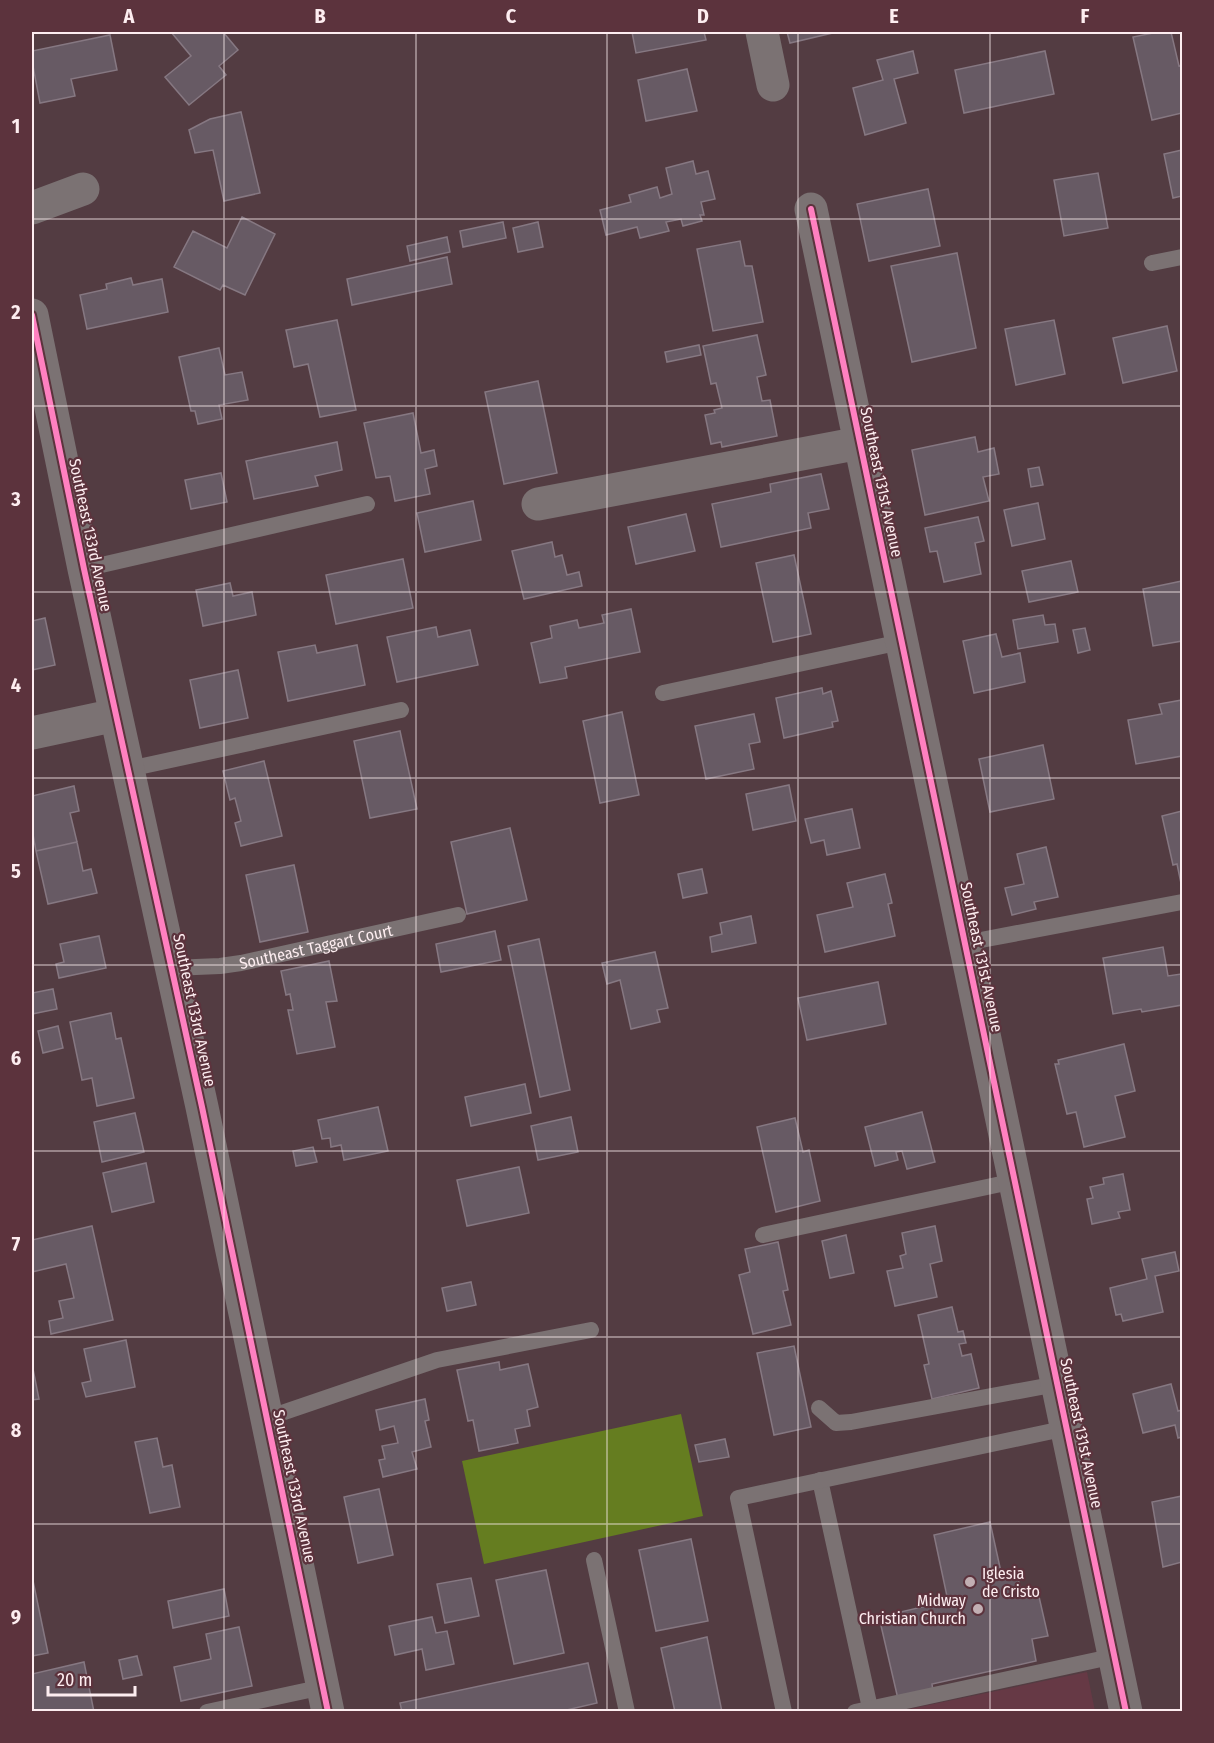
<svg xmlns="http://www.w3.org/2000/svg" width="1214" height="1743" font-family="'Fira Sans Condensed',sans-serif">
	<rect width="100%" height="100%" fill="#533c42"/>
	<path fill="#663945" d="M 1087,1672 L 1095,1711 L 895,1712 Z"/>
	<path fill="#657d20" d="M 681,1414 L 703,1516 L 484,1564 L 462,1461 Z"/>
	<path fill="#675a64" stroke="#867882" stroke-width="1.5" d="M 171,32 L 223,32 L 238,50 L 219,66 L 226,75 L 189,105 L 165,77 L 191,56 Z
		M 632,32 L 704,32 L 706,40 L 636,53 Z
		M 787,32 L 837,32 L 790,43 Z
		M 1158,32 L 1171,32 L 1179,66 L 1182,65 L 1182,113 L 1152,120 L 1133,37 Z
		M 110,35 L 117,70 L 71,79 L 75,96 L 40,103 L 32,61 L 32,51 Z
		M 913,51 L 918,73 L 894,79 L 906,123 L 865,135 L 853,88 L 883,80 L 877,60 Z
		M 1045,51 L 1054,94 L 964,113 L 955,70 Z
		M 687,69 L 697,111 L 646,121 L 638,80 Z
		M 241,112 L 260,193 L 224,201 L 213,150 L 195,153 L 189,130 L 210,119 Z
		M 1182,150 L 1182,196 L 1173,198 L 1164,154 Z
		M 693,161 L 696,174 L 708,171 L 715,199 L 701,202 L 704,215 L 700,215 L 702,221 L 683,226 L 681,219 L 666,222 L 669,231 L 640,238 L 637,227 L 606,235 L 600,210 L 631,202 L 629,195 L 657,187 L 660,198 L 672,194 L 666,168 Z
		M 1098,173 L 1108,228 L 1064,236 L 1054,180 Z
		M 928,189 L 940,246 L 869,261 L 857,204 Z
		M 242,217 L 275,234 L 245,295 L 223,285 L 220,290 L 174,267 L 193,231 L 227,248 Z
		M 503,222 L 506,238 L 463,247 L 460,231 Z
		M 538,222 L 543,247 L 518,252 L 513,228 Z
		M 447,237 L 450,252 L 410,261 L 407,246 Z
		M 740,241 L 745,266 L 752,266 L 763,322 L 713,331 L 697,249 Z
		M 957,253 L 976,348 L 912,362 L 891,266 Z
		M 447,257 L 452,284 L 352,305 L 347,279 Z
		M 131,278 L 133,285 L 162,279 L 168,312 L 87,329 L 80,295 L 107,289 L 106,284 Z
		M 337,320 L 356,410 L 320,417 L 308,364 L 294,367 L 286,330 Z
		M 1054,320 L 1065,374 L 1016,385 L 1005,329 Z
		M 1167,326 L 1177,371 L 1123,383 L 1113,338 Z
		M 757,335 L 766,375 L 757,377 L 762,401 L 770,400 L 777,436 L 722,447 L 721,442 L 711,444 L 705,415 L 715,413 L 714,410 L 722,408 L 716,383 L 711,384 L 703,346 Z
		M 699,345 L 701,355 L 667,362 L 665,352 Z
		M 219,348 L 225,375 L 242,372 L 248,400 L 219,405 L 222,419 L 198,424 L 195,411 L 191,411 L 179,357 Z
		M 538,381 L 557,473 L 504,484 L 485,392 Z
		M 413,413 L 421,453 L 434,450 L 437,466 L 425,469 L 430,494 L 395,501 L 390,476 L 376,478 L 364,423 Z
		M 975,437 L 978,452 L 994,448 L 999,474 L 983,477 L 989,501 L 925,515 L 912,450 Z
		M 337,442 L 342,470 L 315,476 L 318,486 L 254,499 L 246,461 Z
		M 1039,467 L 1043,485 L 1031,487 L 1028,469 Z
		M 221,473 L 227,502 L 191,509 L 185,480 Z
		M 821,474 L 829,509 L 808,513 L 811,528 L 721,547 L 712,504 L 771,492 L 770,484 Z
		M 473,501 L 481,540 L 425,552 L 417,513 Z
		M 1038,503 L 1045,539 L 1012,546 L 1004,510 Z
		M 686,514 L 695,551 L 636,564 L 628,527 Z
		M 978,517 L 984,541 L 975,543 L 981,574 L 944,582 L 937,551 L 930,552 L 925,528 Z
		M 552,542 L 555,557 L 562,555 L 567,575 L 579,572 L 582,586 L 524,599 L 512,551 Z
		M 794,555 L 811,634 L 773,642 L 756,563 Z
		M 403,559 L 413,608 L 336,624 L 326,575 Z
		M 1071,561 L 1078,592 L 1029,602 L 1022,571 Z
		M 1182,581 L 1182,641 L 1153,646 L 1143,589 Z
		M 230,583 L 233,596 L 252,592 L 256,615 L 203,626 L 196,590 Z
		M 631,609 L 640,652 L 565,667 L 567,678 L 540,683 L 531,643 L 552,638 L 550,626 L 577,620 L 579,628 L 604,623 L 602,615 Z
		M 1043,615 L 1045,625 L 1055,624 L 1058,642 L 1018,649 L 1013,620 Z
		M 45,618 L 55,665 L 32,670 L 32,621 Z
		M 436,627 L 438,637 L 470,630 L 478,665 L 397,682 L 387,637 Z
		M 1085,628 L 1090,650 L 1078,653 L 1073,630 Z
		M 996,634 L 1002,657 L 1020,653 L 1025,682 L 974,693 L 963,641 Z
		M 315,645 L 317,653 L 357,645 L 365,685 L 288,701 L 278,652 Z
		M 238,670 L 248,718 L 200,728 L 190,680 Z
		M 822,688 L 823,694 L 831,691 L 838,721 L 832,722 L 833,727 L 784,738 L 776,698 Z
		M 1182,700 L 1182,756 L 1136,764 L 1128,720 L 1162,714 L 1159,704 Z
		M 622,712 L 639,795 L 600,803 L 583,721 Z
		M 754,714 L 760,742 L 749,744 L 754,769 L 706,779 L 695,726 Z
		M 400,731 L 417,809 L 370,818 L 354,741 Z
		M 1043,745 L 1054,799 L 990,812 L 979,759 Z
		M 264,761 L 282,836 L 241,846 L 235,823 L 241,821 L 235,798 L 230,800 L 223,771 Z
		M 789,785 L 796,821 L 753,830 L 746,794 Z
		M 74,786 L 79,811 L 70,813 L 77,842 L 36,851 L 32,829 L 32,796 Z
		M 852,809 L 860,848 L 827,855 L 824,840 L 811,843 L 805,819 Z
		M 1182,811 L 1182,888 L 1177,864 L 1173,865 L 1162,816 Z
		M 510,828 L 527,900 L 467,914 L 451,842 Z
		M 77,842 L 83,871 L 91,869 L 97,893 L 48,904 L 36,851 Z
		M 1046,847 L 1058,897 L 1034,902 L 1036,909 L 1012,915 L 1005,888 L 1024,884 L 1017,854 Z
		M 294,865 L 308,932 L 260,942 L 246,875 Z
		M 702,869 L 707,893 L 683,898 L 678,874 Z
		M 885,874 L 892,903 L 888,904 L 895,936 L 825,952 L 817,915 L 853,907 L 847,883 Z
		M 751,916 L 756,943 L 712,952 L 710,937 L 722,934 L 720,923 Z
		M 495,931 L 501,960 L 441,972 L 436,944 Z
		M 99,936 L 106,968 L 59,978 L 56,964 L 64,962 L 60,944 Z
		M 539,939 L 570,1090 L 540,1097 L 508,946 Z
		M 1163,947 L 1168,976 L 1181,974 L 1182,1005 L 1142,1012 L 1141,1009 L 1113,1014 L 1103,958 Z
		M 655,952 L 668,1008 L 657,1010 L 660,1022 L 631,1029 L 620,980 L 607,984 L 602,963 Z
		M 329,961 L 337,1001 L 326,1002 L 335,1047 L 297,1054 L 288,1010 L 293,1010 L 290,994 L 286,995 L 281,971 Z
		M 878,982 L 886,1024 L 807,1040 L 798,998 Z
		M 53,989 L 57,1009 L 32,1014 L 32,993 Z
		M 111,1013 L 116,1039 L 121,1038 L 134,1098 L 97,1106 L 92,1078 L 82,1080 L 70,1022 Z
		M 58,1026 L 63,1048 L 43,1053 L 38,1031 Z
		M 1124,1044 L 1135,1091 L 1115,1096 L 1125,1137 L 1084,1147 L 1076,1112 L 1067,1114 L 1055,1064 L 1059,1064 L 1058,1060 Z
		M 525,1084 L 531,1113 L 471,1126 L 465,1097 Z
		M 378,1107 L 388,1151 L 344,1160 L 341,1145 L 331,1147 L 330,1138 L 322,1139 L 318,1120 Z
		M 922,1112 L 935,1162 L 907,1169 L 902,1151 L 896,1152 L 898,1160 L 875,1166 L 865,1127 Z
		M 135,1113 L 144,1152 L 102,1162 L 94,1122 Z
		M 571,1117 L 578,1152 L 538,1160 L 531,1126 Z
		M 795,1118 L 803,1152 L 809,1150 L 820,1201 L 776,1212 L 757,1127 Z
		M 313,1147 L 317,1162 L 296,1166 L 293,1151 Z
		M 146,1163 L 154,1202 L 112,1212 L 103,1173 Z
		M 519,1167 L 529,1213 L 467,1226 L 457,1180 Z
		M 1123,1174 L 1130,1210 L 1118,1212 L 1120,1218 L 1092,1224 L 1087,1199 L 1093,1198 L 1090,1187 L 1104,1184 L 1103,1178 Z
		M 92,1226 L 113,1320 L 51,1334 L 49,1321 L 63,1318 L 59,1301 L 74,1298 L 66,1264 L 32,1272 L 32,1240 Z
		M 935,1226 L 942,1261 L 930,1264 L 937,1297 L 895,1306 L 887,1271 L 903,1268 L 900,1256 L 906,1254 L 902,1233 Z
		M 846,1235 L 854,1273 L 830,1278 L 822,1241 Z
		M 778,1242 L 788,1290 L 783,1291 L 791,1325 L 753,1334 L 739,1275 L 750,1272 L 745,1249 Z
		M 1175,1252 L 1179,1271 L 1155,1276 L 1163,1312 L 1123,1321 L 1121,1314 L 1116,1315 L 1110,1288 L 1147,1279 L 1142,1259 Z
		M 471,1282 L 476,1305 L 447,1311 L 442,1288 Z
		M 952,1307 L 958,1332 L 963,1331 L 966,1343 L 959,1344 L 962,1356 L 971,1354 L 979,1388 L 932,1399 L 924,1365 L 929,1364 L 918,1315 Z
		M 126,1340 L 135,1387 L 86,1397 L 82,1383 L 91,1381 L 84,1349 Z
		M 794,1346 L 811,1427 L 774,1435 L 757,1353 Z
		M 499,1362 L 500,1370 L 528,1364 L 538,1407 L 527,1410 L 530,1426 L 515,1429 L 518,1443 L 479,1451 L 473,1420 L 468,1421 L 457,1370 Z
		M 32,1364 L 39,1399 L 32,1400 Z
		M 1171,1384 L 1178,1411 L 1182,1410 L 1182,1437 L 1178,1438 L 1175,1425 L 1143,1433 L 1133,1394 Z
		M 425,1399 L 429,1420 L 425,1421 L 431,1447 L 412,1452 L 417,1469 L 383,1477 L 379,1460 L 385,1459 L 382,1446 L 398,1443 L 394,1426 L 380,1430 L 376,1410 Z
		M 157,1438 L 163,1467 L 172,1465 L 180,1507 L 150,1513 L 135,1442 Z
		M 725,1439 L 729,1457 L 699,1462 L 695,1445 Z
		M 379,1489 L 393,1555 L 358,1563 L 344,1497 Z
		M 1182,1496 L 1182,1562 L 1163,1567 L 1152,1502 Z
		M 990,1522 L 1001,1572 L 1016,1569 L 1021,1592 L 1037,1588 L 1048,1636 L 1032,1639 L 1036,1661 L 932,1684 L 933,1691 L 898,1699 L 879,1617 L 948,1601 L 934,1535 Z
		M 691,1539 L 708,1621 L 656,1631 L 639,1550 Z
		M 546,1570 L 564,1653 L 514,1664 L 496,1580 Z
		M 32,1576 L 48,1653 L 32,1656 Z
		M 471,1578 L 479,1616 L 445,1623 L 437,1584 Z
		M 224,1589 L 229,1616 L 173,1628 L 168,1601 Z
		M 432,1617 L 436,1633 L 447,1631 L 454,1664 L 426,1670 L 422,1649 L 395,1655 L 389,1626 Z
		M 239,1627 L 252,1686 L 181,1701 L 174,1667 L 211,1659 L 206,1634 Z
		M 707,1637 L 722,1712 L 675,1712 L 661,1648 Z
		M 137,1656 L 142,1675 L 123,1679 L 119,1660 Z
		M 84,1662 L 94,1712 L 32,1712 L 32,1674 Z
		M 588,1663 L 597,1703 L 558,1712 L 402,1712 L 400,1703 Z"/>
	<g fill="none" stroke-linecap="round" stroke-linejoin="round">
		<g stroke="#7b7273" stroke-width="16">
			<path d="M 1152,263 L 1182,257"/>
			<path d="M 84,569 L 367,504"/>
			<path d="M 663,693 L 901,642"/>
			<path d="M 129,769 L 401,710"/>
			<path d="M 965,943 L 1182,902"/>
			<path id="s1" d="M 172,968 L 220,966 L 241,963 L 458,915"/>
			<path d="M 763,1235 L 1015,1181"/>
			<path d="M 819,1408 L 836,1423 L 851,1422 L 1057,1384"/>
			<path d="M 267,1418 L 437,1360 L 591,1330"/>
			<path d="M 820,1480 L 870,1708"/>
			<path d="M 594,1560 L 627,1712"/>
			<path d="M 207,1712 L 323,1687"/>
			<path d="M 784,1712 L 738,1498 L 1067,1428"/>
			<path d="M 855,1712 L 1115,1656"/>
		</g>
		<path stroke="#7b7273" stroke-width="33" d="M 762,32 L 773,85
			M 32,208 L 83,189
			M 811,209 L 1126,1712
			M 32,315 L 84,569 L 202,1107 L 328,1712
			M 538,504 L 860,443
			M 32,733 L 116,715"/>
		<defs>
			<path id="cycleway" d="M 811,209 L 1126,1712
				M 32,315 L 84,569 L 202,1107 L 328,1712"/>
		</defs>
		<use href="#cycleway" stroke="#5c333d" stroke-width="10"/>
		<use href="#cycleway" stroke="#ff80c0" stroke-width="6"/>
	</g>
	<path fill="none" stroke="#fdedf0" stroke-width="1.5" stroke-opacity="0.55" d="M 224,32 L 224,1712M 416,32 L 416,1712M 607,32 L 607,1712M 798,32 L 798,1712M 990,32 L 990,1712M 32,219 L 1182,219M 32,406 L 1182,406M 32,592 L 1182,592M 32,778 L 1182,778M 32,965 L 1182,965M 32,1151 L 1182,1151M 32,1337 L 1182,1337M 32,1524 L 1182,1524"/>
	<g fill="#c2afb3" stroke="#5c333d" stroke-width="2">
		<circle cx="970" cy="1582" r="6"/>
		<circle cx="978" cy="1609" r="6"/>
	</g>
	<g text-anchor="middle" stroke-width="4.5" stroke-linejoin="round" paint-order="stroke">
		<g font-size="16" fill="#fdedf0" stroke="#5c333d">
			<text transform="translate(882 482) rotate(78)" y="6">Southeast 131st Avenue</text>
			<text transform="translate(91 535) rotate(78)" y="6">Southeast 133rd Avenue</text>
			<text dy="6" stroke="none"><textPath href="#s1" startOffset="146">Southeast Taggart Court</textPath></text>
			<text transform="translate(982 957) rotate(78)" y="6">Southeast 131st Avenue</text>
			<text transform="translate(195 1010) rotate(78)" y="6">Southeast 133rd Avenue</text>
			<text transform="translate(1082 1433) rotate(78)" y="6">Southeast 131st Avenue</text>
			<text transform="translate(295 1486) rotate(78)" y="6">Southeast 133rd Avenue</text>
		</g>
		<g font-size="16" fill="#fdedf0" stroke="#5c333d" text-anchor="start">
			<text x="982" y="1579">Iglesia<tspan x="982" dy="18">de Cristo</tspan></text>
			<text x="966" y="1606" text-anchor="end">Midway<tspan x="966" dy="18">Christian Church</tspan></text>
		</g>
	</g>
	<rect width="1214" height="1743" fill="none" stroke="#5c333d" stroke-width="66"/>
	<path d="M48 1686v9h87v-9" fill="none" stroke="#fdedf0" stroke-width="3"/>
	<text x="57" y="1686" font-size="18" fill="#fdedf0" stroke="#5c333d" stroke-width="4.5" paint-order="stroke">20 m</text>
	<rect x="33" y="33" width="1148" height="1677" fill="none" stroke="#fdedf0" stroke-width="2"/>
	<g font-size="20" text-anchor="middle" font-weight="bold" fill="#fdedf0">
		<text x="129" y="23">A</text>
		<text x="320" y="23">B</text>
		<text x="511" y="23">C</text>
		<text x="703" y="23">D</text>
		<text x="894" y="23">E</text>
		<text x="1085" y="23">F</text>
		<text x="16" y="133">1</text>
		<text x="16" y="319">2</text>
		<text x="16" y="506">3</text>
		<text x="16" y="692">4</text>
		<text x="16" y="878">5</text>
		<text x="16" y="1065">6</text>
		<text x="16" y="1251">7</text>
		<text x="16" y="1437">8</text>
		<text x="16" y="1624">9</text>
	</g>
</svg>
